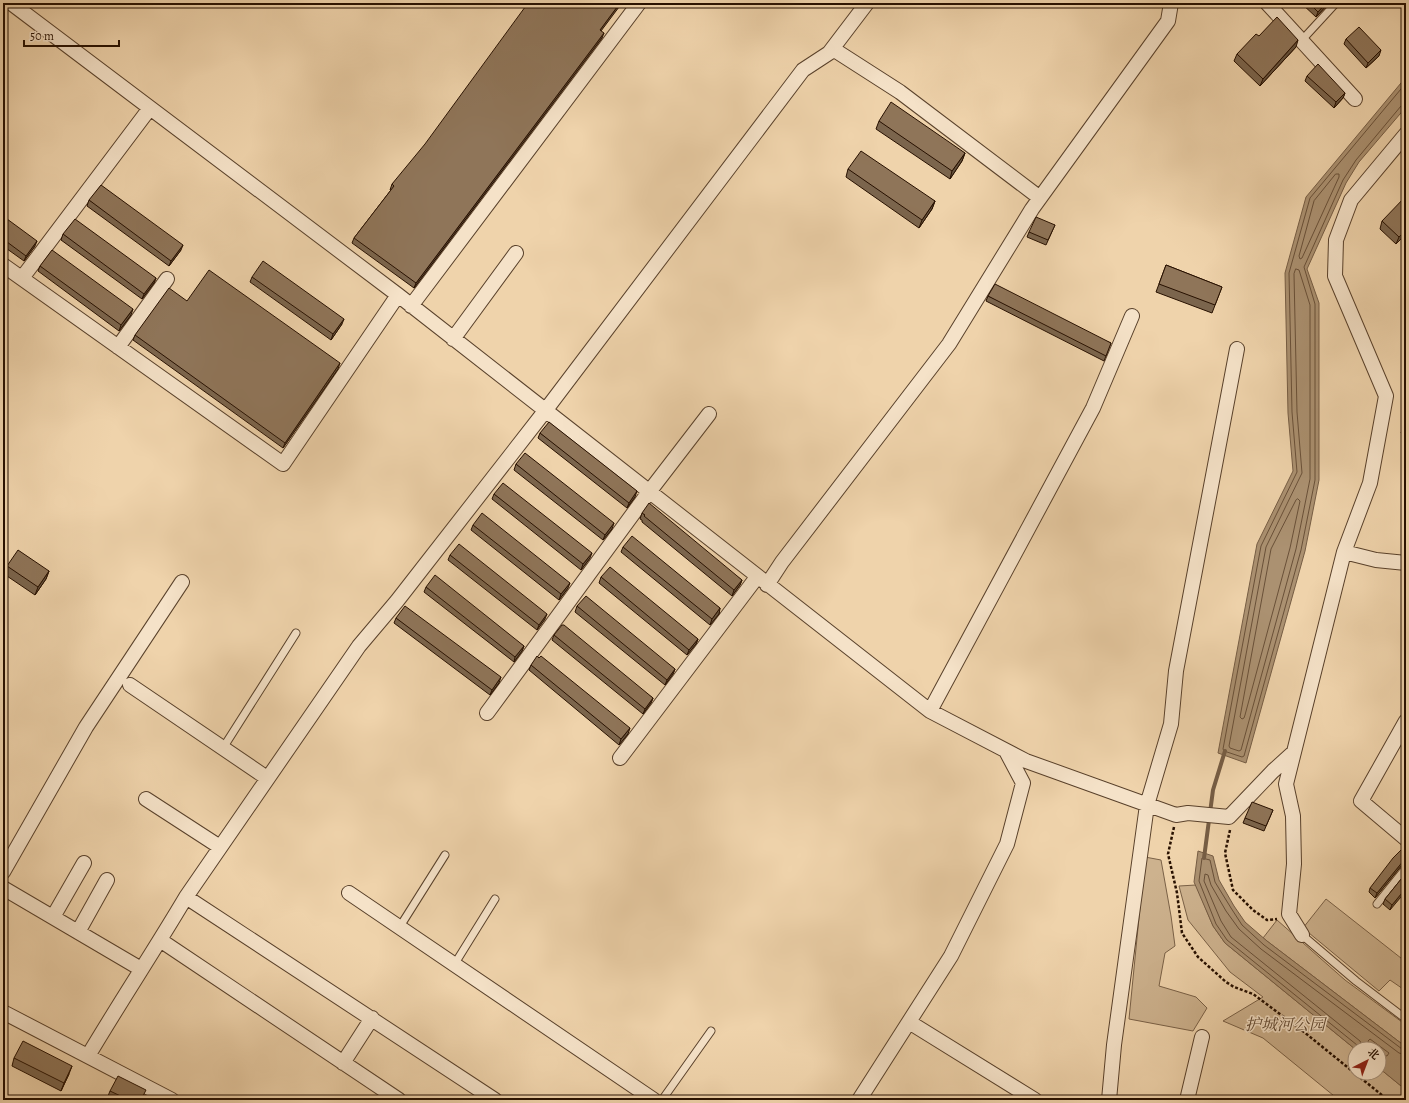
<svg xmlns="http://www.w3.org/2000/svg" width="1409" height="1103" font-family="Alegreya,'Noto Serif SC',serif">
	<rect width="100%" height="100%" fill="#efd3ab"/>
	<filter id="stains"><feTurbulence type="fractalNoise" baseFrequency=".005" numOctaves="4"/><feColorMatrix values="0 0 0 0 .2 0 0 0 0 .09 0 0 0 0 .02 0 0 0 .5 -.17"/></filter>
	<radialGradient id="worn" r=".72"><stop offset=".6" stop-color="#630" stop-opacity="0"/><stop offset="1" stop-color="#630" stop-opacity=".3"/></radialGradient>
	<path fill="#cdb28e" stroke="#7a6147" d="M 1145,857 L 1161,860 L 1171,916 L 1175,946 L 1165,953 L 1159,986 L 1196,997 L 1207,1008 L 1193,1031 L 1129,1019 Z
		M 1196,885 L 1213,926 L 1225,943 L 1355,1049 L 1355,1073 L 1379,1073 L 1379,1068 L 1406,1090 L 1406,1100 L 1339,1100 L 1263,1038 L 1223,1021 L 1263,997 L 1230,972 L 1188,920 L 1179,886 Z
		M 1326,899 L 1406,962 L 1406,991 L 1390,980 L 1379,991 L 1303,928 Z
		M 1277,920 L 1345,980 L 1406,1025 L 1406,1047 L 1263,938 Z"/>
	<path fill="#ab9171" stroke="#765d44" d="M 1406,77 L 1406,107 L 1359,162 L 1346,183 L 1307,269 L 1319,303 L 1319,480 L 1305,551 L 1246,763 L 1218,753 L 1257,544 L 1293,471 L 1288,413 L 1285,273 L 1306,197 Z
		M 1198,851 L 1213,856 L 1219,880 L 1234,906 L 1245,922 L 1267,941 L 1406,1047 L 1406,1090 L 1379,1068 L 1379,1049 L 1355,1049 L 1225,943 L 1213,926 L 1194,882 Z"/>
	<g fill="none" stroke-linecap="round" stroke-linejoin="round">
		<path stroke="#695038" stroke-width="1" d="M 1406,83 L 1310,198 L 1289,273 L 1292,412 L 1297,472 L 1261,546 L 1223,749 L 1224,751 L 1242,757 L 1244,756 L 1301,550 L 1315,480 L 1315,304 L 1304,267 L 1343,180 L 1356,160 L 1401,106 L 1406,105
			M 1336,174 L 1339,174 L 1339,177 L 1302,258 L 1300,259 L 1299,256 L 1314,201 Z
			M 1296,269 L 1299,270 L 1310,305 L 1310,479 L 1296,549 L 1241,750 L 1239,751 L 1230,748 L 1229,746 L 1266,547 L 1302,473 L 1297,412 L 1294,274 Z
			M 1298,499 L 1300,501 L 1290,548 L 1245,715 L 1244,718 L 1242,719 L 1240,717 L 1271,549 L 1296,500 Z
			M 1359,1049 L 1357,1045 L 1227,940 L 1216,924 L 1199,881 L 1202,858 L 1210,860 L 1215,882 L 1231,908 L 1242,925 L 1264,945 L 1402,1049 L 1406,1050
			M 1364,1049 L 1360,1041 L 1231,937 L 1221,921 L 1204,881 L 1205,874 L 1208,875 L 1211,885 L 1226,911 L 1239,929 L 1261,949 L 1399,1053 L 1406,1055
			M 1370,1049 L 1368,1041 L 1370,1039 L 1389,1053 L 1387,1056 L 1379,1054"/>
		<path stroke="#765d44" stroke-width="4" d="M 1204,858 L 1213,790 L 1225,751"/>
		<defs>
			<path id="service" d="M 1302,40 L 1336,3
				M 223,748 L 296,633
				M 1377,904 L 1406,868
				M 399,928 L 445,855
				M 1302,935 L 1356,981 L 1406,1019
				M 454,965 L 495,899
				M 662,1100 L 711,1031"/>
			<path id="minor" d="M 11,3 L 398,295 L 930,711 L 1026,761 L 1176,815 L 1188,813 L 1229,817 L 1273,771 L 1294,752
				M 1267,3 L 1355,99
				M 833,49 L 900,92 L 1040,198
				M 3,265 L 283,464 L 398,295
				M 22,278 L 150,108
				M 411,306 L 639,3
				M 453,339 L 516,253
				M 118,347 L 167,279
				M 1344,552 L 1376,560 L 1406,563
				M 767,585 L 782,562 L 949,344 L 1032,209 L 1168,21 L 1171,3
				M 130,685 L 267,778
				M 930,711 L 1093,408 L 1132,316
				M 487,713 L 649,492 L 709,414
				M 1406,721 L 1361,801 L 1406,839
				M 620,758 L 757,577
				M 146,799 L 220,847
				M 3,872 L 86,727 L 182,582
				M 3,888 L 141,969
				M 349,893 L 654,1100
				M 186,897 L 495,1100
				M 53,917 L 84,863
				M 78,932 L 107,880
				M 1302,935 L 1289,914 L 1294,864 L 1293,816 L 1286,784 L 1344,552 L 1370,483 L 1386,396 L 1335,276 L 1336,240 L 1351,200 L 1406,134
				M 160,940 L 399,1100
				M 3,1012 L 172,1100
				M 909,1022 L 1035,1100
				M 88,1056 C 120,1002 154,951 186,897 L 359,646 L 397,601 L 545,411 L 803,70 L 829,53 L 867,3
				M 343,1063 L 372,1018
				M 859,1100 L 951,956 L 1007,844 L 1023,783 L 1006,751
				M 1109,1100 L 1114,1045 L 1147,805 L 1171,724 L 1176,671 L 1237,349
				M 1187,1100 L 1202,1037"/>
		</defs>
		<use href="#service" stroke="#59412b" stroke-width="9"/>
		<use href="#minor" stroke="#59412b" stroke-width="16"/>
		<path stroke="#271000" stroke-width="2.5" stroke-dasharray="3 2" stroke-linecap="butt" d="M 1174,827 L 1168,854 L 1177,893 L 1182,933 L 1198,957 L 1226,982 L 1234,987 L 1253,994 L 1304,1032 L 1388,1100
			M 1230,830 L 1225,853 L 1233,890 L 1253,910 L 1267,920 L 1277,919"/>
		<use href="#service" stroke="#f5e2c8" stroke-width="7"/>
		<use href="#minor" stroke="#f5e2c8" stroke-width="14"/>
	</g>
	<path fill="#7b654d" stroke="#271000" d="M 1301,3 L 1329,3 L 1316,17 Z
		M 601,31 L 602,38 L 414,288 L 352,243 L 354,238 L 391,190 L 390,190 L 392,184 Z
		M 1259,36 L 1296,47 L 1260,86 L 1234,61 L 1237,54 Z
		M 1346,39 L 1379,56 L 1366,68 L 1344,44 Z
		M 1307,76 L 1345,93 L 1343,98 L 1334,108 L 1305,81 Z
		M 879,121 L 965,153 L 962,161 L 950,179 L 876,129 Z
		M 848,169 L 935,201 L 932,209 L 919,228 L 846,177 Z
		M 89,200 L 181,250 L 169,266 L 87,206 Z
		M 3,216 L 35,246 L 24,261 L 3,246 Z
		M 1382,221 L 1406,234 L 1396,244 L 1380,229 Z
		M 1055,225 L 1046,245 L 1027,237 L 1029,232 Z
		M 63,234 L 156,278 L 154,283 L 142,299 L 61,240 Z
		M 1166,265 L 1222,287 L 1212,313 L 1156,292 Z
		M 40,266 L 131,315 L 119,331 L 38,271 Z
		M 252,277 L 342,324 L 331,340 L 250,282 Z
		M 988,296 L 1111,343 L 1104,361 L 986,301 Z
		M 187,301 L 338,369 L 283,448 L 133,340 L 135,335 Z
		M 1406,421 L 1406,435 L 1401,433 Z
		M 540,433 L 635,497 L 627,508 L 538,438 Z
		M 516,464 L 612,529 L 603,540 L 514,470 Z
		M 494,494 L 590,558 L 581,570 L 492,499 Z
		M 642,513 L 742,580 L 740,585 L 732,596 L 642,522 L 642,520 L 640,519 Z
		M 473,525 L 568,588 L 559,600 L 471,530 Z
		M 623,547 L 720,608 L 719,614 L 710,625 L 621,552 Z
		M 450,555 L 545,619 L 537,630 L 448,560 Z
		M 7,566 L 49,571 L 46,579 L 35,595 L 4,574 Z
		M 601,577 L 698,639 L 696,644 L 687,655 L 599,583 Z
		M 426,587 L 524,646 L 522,651 L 514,662 L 424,592 Z
		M 577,606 L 675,669 L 673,674 L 665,685 L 575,612 Z
		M 396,618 L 499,683 L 490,695 L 394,623 Z
		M 554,635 L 653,698 L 651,703 L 643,714 L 552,640 Z
		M 531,665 L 628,734 L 619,745 L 529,670 Z
		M 1273,810 L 1264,831 L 1243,823 L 1245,818 Z
		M 1402,865 L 1375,898 L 1369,892 L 1370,888 Z
		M 1406,873 L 1390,910 L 1383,904 L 1385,899 Z
		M 14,1058 L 69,1074 L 61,1091 L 12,1066 Z
		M 110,1091 L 144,1095 L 142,1100 L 116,1100 L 108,1096 Z"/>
	<path fill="#64523e" stroke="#271000" d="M 620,3 L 622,3 L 598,35 L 600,30 Z
		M 1326,3 L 1329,3 L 1316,17 L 1318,12 Z
		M 604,33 L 602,38 L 414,288 L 416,283 Z
		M 1298,40 L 1296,47 L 1260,86 L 1263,79 Z
		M 1381,50 L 1379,56 L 1366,68 L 1368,63 Z
		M 1345,93 L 1343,98 L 1334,108 L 1336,102 Z
		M 965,153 L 962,161 L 950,179 L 952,171 Z
		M 935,201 L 932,209 L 919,228 L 922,220 Z
		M 1406,230 L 1406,234 L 1396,244 L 1399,237 Z
		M 37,241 L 35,246 L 24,261 L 26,256 Z
		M 183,245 L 181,250 L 169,266 L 171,261 Z
		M 156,278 L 154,283 L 142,299 L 144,294 Z
		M 133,309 L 131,315 L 119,331 L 121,325 Z
		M 344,319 L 342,324 L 331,340 L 333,334 Z
		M 340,363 L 338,369 L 283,448 L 285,443 Z
		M 637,491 L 635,497 L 627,508 L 629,503 Z
		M 614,523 L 612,529 L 603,540 L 605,535 Z
		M 592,553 L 590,558 L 581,570 L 583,564 Z
		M 49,571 L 46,579 L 35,595 L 38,587 Z
		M 742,580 L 740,585 L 732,596 L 734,590 Z
		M 570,583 L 568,588 L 559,600 L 561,594 Z
		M 720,608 L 719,614 L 710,625 L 712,619 Z
		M 547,614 L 545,619 L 537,630 L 539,625 Z
		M 698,639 L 696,644 L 687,655 L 689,650 Z
		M 524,646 L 522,651 L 514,662 L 515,657 Z
		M 675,669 L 673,674 L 665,685 L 667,680 Z
		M 501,677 L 499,683 L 490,695 L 492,690 Z
		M 653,698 L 651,703 L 643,714 L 645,709 Z
		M 630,728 L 628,734 L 619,745 L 621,739 Z
		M 1406,859 L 1406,863 L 1402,865 L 1375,898 L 1377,893 L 1404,860 Z
		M 1406,888 L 1406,891 L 1390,910 L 1392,905 Z
		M 72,1066 L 69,1074 L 61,1091 L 64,1083 Z"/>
	<path fill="#8f7559" stroke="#271000" d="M 528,3 L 620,3 L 600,30 L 604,33 L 416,283 L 354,238 L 394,186 L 392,184 L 425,144 Z
		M 1309,3 L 1326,3 L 1318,12 Z
		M 1277,17 L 1298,40 L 1263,79 L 1237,54 L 1256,34 L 1259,36 Z
		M 1359,27 L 1381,50 L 1368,63 L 1346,39 Z
		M 1318,64 L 1345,93 L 1336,102 L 1307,76 Z
		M 891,102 L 965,153 L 952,171 L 879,121 Z
		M 861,151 L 935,201 L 922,220 L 848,169 Z
		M 101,185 L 183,245 L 171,261 L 89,200 Z
		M 1406,196 L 1406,230 L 1399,237 L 1382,221 Z
		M 3,216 L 37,241 L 26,256 L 3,239 Z
		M 1036,217 L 1055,225 L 1048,240 L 1029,232 Z
		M 75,219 L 156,278 L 144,294 L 63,234 Z
		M 52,250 L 133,309 L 121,325 L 40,266 Z
		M 263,261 L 344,319 L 333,334 L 252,277 Z
		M 1166,265 L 1222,287 L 1215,305 L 1159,284 Z
		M 209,270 L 340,363 L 285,443 L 135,335 L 169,288 L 187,301 Z
		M 995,284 L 1111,343 L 1106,356 L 988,296 Z
		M 1406,421 L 1406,428 L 1403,427 Z
		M 549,422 L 637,491 L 629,503 L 540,433 Z
		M 525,453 L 614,523 L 605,535 L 516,464 Z
		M 503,483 L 592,553 L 583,564 L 494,494 Z
		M 649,503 L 742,580 L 734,590 L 644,516 L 645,515 L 642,513 Z
		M 482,513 L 570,583 L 561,594 L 473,525 Z
		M 632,536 L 720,608 L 712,619 L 623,547 Z
		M 459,544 L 547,614 L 539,625 L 450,555 Z
		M 18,550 L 49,571 L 38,587 L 7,566 Z
		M 610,567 L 698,639 L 689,650 L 601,577 Z
		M 435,575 L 524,646 L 515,657 L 426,587 Z
		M 586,596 L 675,669 L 667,680 L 577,606 Z
		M 405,606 L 501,677 L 492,690 L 396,618 Z
		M 562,625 L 564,625 L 653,698 L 645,709 L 554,635 Z
		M 537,656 L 539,658 L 541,656 L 630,728 L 621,739 L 531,665 Z
		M 1252,802 L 1273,810 L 1266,826 L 1245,818 Z
		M 1406,845 L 1406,859 L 1404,860 L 1377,893 L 1370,888 L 1393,858 Z
		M 1406,873 L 1406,888 L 1392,905 L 1385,899 Z
		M 23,1041 L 72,1066 L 64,1083 L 14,1058 Z
		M 118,1076 L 146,1090 L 141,1100 L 129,1100 L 110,1091 Z"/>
	<g text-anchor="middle" stroke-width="3" stroke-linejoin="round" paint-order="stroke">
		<g font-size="16" font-style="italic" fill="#614932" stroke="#f5e2c8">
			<text x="1285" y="1030">护城河公园</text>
		</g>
	</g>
	<rect width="1409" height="1103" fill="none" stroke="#efd3ab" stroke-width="16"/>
	<rect x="4" y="4" width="1401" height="1095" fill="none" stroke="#271000" stroke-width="2"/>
	<rect x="8" y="8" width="1393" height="1087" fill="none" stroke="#271000"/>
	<g transform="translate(1367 1061) rotate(42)"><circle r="19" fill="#f5e2c8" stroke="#a38e78"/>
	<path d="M0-3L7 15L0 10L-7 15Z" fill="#8f2418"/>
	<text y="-6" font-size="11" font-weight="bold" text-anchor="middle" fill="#271000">北</text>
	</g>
	<path d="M24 40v6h95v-6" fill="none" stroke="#271000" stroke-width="2"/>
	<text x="30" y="40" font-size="12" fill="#271000" stroke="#f5e2c8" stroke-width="3" paint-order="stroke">50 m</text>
	<rect width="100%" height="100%" filter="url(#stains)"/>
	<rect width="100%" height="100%" fill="url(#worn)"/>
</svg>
